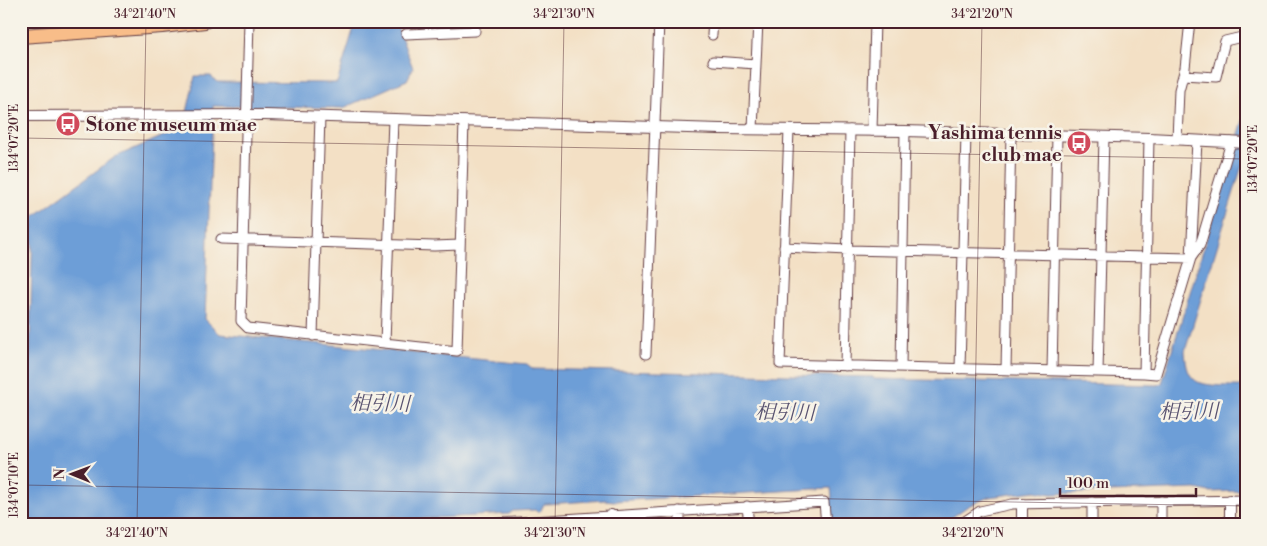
<svg xmlns="http://www.w3.org/2000/svg" width="1267" height="546" font-family="'Libre Bodoni','Noto Serif JP',serif">
	<rect width="100%" height="100%" fill="#f7f3e8"/>
	<filter id="ink" filterUnits="userSpaceOnUse"><feTurbulence type="fractalNoise" baseFrequency=".02" numOctaves="2"/><feDisplacementMap in="SourceGraphic" scale="10" xChannelSelector="R" yChannelSelector="G"/><feConvolveMatrix kernelMatrix="1 2 1 2 8 2 1 2 1" color-interpolation-filters="sRGB"/></filter>
	<filter id="wash" filterUnits="userSpaceOnUse"><feTurbulence type="fractalNoise" baseFrequency=".0096" numOctaves="4" result="noise"/><feDisplacementMap in="SourceGraphic" scale="20" xChannelSelector="R" yChannelSelector="G"/><feGaussianBlur stdDeviation="1.12" result="paint"/><feColorMatrix in="noise" values="0 0 0 0 0 0 0 0 0 0 0 0 0 0 0 0 0 1.4 0 .05"/><feComposite in="paint" operator="in"/></filter>
	<g filter="url(#wash)">
		<rect width="100%" height="100%" fill="#f3e0c5"/>
		<path fill="#6d9ed7" stroke="#5c5e81" d="M 356,21 L 395,21 L 413,68 L 407,80 L 343,108 L 213,106 L 205,319 L 220,334 L 527,364 L 533,369 L 873,377 L 874,379 L 1158,385 L 1159,384 L 1162,383 L 1246,111 L 1246,157 L 1241,169 L 1185,351 C 1186,361 1186,373 1195,380 C 1202,387 1235,386 1246,386 L 1246,491 L 1209,492 L 1196,489 L 1051,494 L 1035,491 L 989,497 L 968,506 L 941,525 L 832,525 L 828,499 L 832,498 L 831,488 L 614,501 L 605,500 L 546,504 L 544,504 L 540,512 L 537,512 L 535,510 L 513,511 L 509,514 L 399,520 L 398,517 L 395,516 L 382,519 L 381,525 L 21,525 L 21,437 L 28,434 L 33,217 L 115,157 L 175,131 L 177,126 L 184,126 L 195,76 L 211,76 L 217,82 L 337,83 Z"/>
	</g>
	<g filter="url(#ink)">
		<g fill="none" stroke-linecap="round" stroke-linejoin="round">
			<defs>
				<path id="minor" d="M 249,21 L 241,321 L 248,328 L 457,351 L 464,121
					M 406,34 L 475,31 L 475,21
					M 712,35 L 713,21
					M 713,61 L 756,64
					M 1183,75 L 1216,77 L 1225,41 L 1246,36
					M 753,129 L 758,21
					M 789,130 L 780,364 L 1098,372 L 1144,373 L 1149,138
					M 872,131 L 875,21
					M 1177,139 L 1179,90 L 1185,68 L 1190,21
					M 221,239 L 434,246 L 460,245
					M 784,247 L 848,250 L 1191,258 L 1200,245 L 1231,142
					M 313,336 L 320,117
					M 385,343 L 393,119
					M 646,354 L 659,21
					M 845,366 L 850,130
					M 901,367 L 905,131
					M 960,369 L 966,133
					M 1006,370 L 1011,134
					M 1052,371 L 1057,135
					M 1098,372 L 1104,137
					M 1144,373 L 1156,374 L 1191,258 L 1197,141
					M 1161,501 L 1161,525
					M 1092,502 L 1092,525
					M 747,506 L 749,525
					M 679,511 L 681,525
					M 470,525 L 824,502 L 826,525
					M 959,525 L 980,511 L 1012,504 L 1246,500"/>
				<path id="tertiary" d="M 21,116 L 265,115 L 720,129 L 905,131 L 1149,138 L 1246,143
					M 1230,500 L 1230,525
					M 1022,504 L 1022,525
					M 611,515 L 612,525"/>
				<path id="primary" d="M 21,36 L 162,26 L 205,21"/>
			</defs>
			<use href="#minor" stroke="#633c42" stroke-width="11"/>
			<use href="#tertiary" stroke="#633c42" stroke-width="12"/>
			<use href="#primary" stroke="#633c42" stroke-width="16"/>
			<use href="#minor" stroke="#fff" stroke-width="9"/>
			<use href="#tertiary" stroke="#fff" stroke-width="10"/>
			<use href="#primary" stroke="#f8bd89" stroke-width="14"/>
		</g>
	</g>
	<path fill="none" stroke="#4a1f2b" stroke-width="1" stroke-opacity="0.45" d="M 21,138 L 1246,159M 21,485 L 1246,506M 137,525 L 146,21M 555,525 L 564,21M 973,525 L 982,21"/>
	<defs>
		<symbol id="bus-disc" viewBox="-11 -11 22 22"><circle r="9.5" fill="#d1495b" stroke="#f7f3e8"/><path d="M-5-6H5V4H4V6H2V4H-2V6H-4V4H-5ZM-3.5-4V0h7V-4ZM-3.5 1.2v1.5H-2V1.2ZM2 1.2v1.5H3.5V1.2Z" fill="#fff"/></symbol>
	</defs>
	<g fill-rule="evenodd">
		<use href="#bus-disc" x="54" y="110" width="28" height="28"/>
		<use href="#bus-disc" x="1065" y="129" width="28" height="28"/>
	</g>
	<g text-anchor="middle" stroke-width="5" stroke-linejoin="round" paint-order="stroke">
		<g font-size="19" font-weight="bold" fill="#4a1f2b" stroke="#f7f3e8" text-anchor="start">
			<text x="86" y="131">Stone museum mae</text>
			<text x="1062" y="139" text-anchor="end">Yashima tennis<tspan x="1062" dy="22">club mae</tspan></text>
		</g>
		<g font-size="20" font-style="italic" fill="#585270" stroke="#f7f3e8">
			<text transform="translate(380 403) rotate(1)" y="7">相引川</text>
			<text transform="translate(1189 411) rotate(-1)" y="7">相引川</text>
			<text transform="translate(785 412) rotate(1)" y="7">相引川</text>
		</g>
	</g>
	<rect width="1267" height="546" fill="none" stroke="#f7f3e8" stroke-width="55"/>
	<g transform="translate(72 474) rotate(271)" stroke="#f7f3e8" stroke-width="4" paint-order="stroke">
	<path d="M0-4L9 19L0 12L-9 19Z" fill="#4a1f2b"/>
	<text y="-8" font-size="14" font-weight="bold" text-anchor="middle" fill="#4a1f2b">N</text>
	</g>
	<path d="M1060 488v8h136v-8" fill="none" stroke="#4a1f2b" stroke-width="2.5"/>
	<text x="1067" y="488" font-size="15" fill="#4a1f2b" stroke="#f7f3e8" stroke-width="4" paint-order="stroke">100 m</text>
	<rect x="28" y="28" width="1212" height="490" fill="none" stroke="#4a1f2b" stroke-width="2"/>
	<g font-size="12" text-anchor="middle" fill="#4a1f2b">
		<text x="145" y="18">34°21'40"N</text>
		<text x="564" y="18">34°21'30"N</text>
		<text x="982" y="18">34°21'20"N</text>
		<text transform="translate(14 138) rotate(-90)" y="4">134°07'20"E</text>
		<text transform="translate(1253 159) rotate(-90)" y="4">134°07'20"E</text>
		<text transform="translate(14 485) rotate(-90)" y="4">134°07'10"E</text>
		<text x="137" y="537">34°21'40"N</text>
		<text x="555" y="537">34°21'30"N</text>
		<text x="973" y="537">34°21'20"N</text>
	</g>
</svg>
